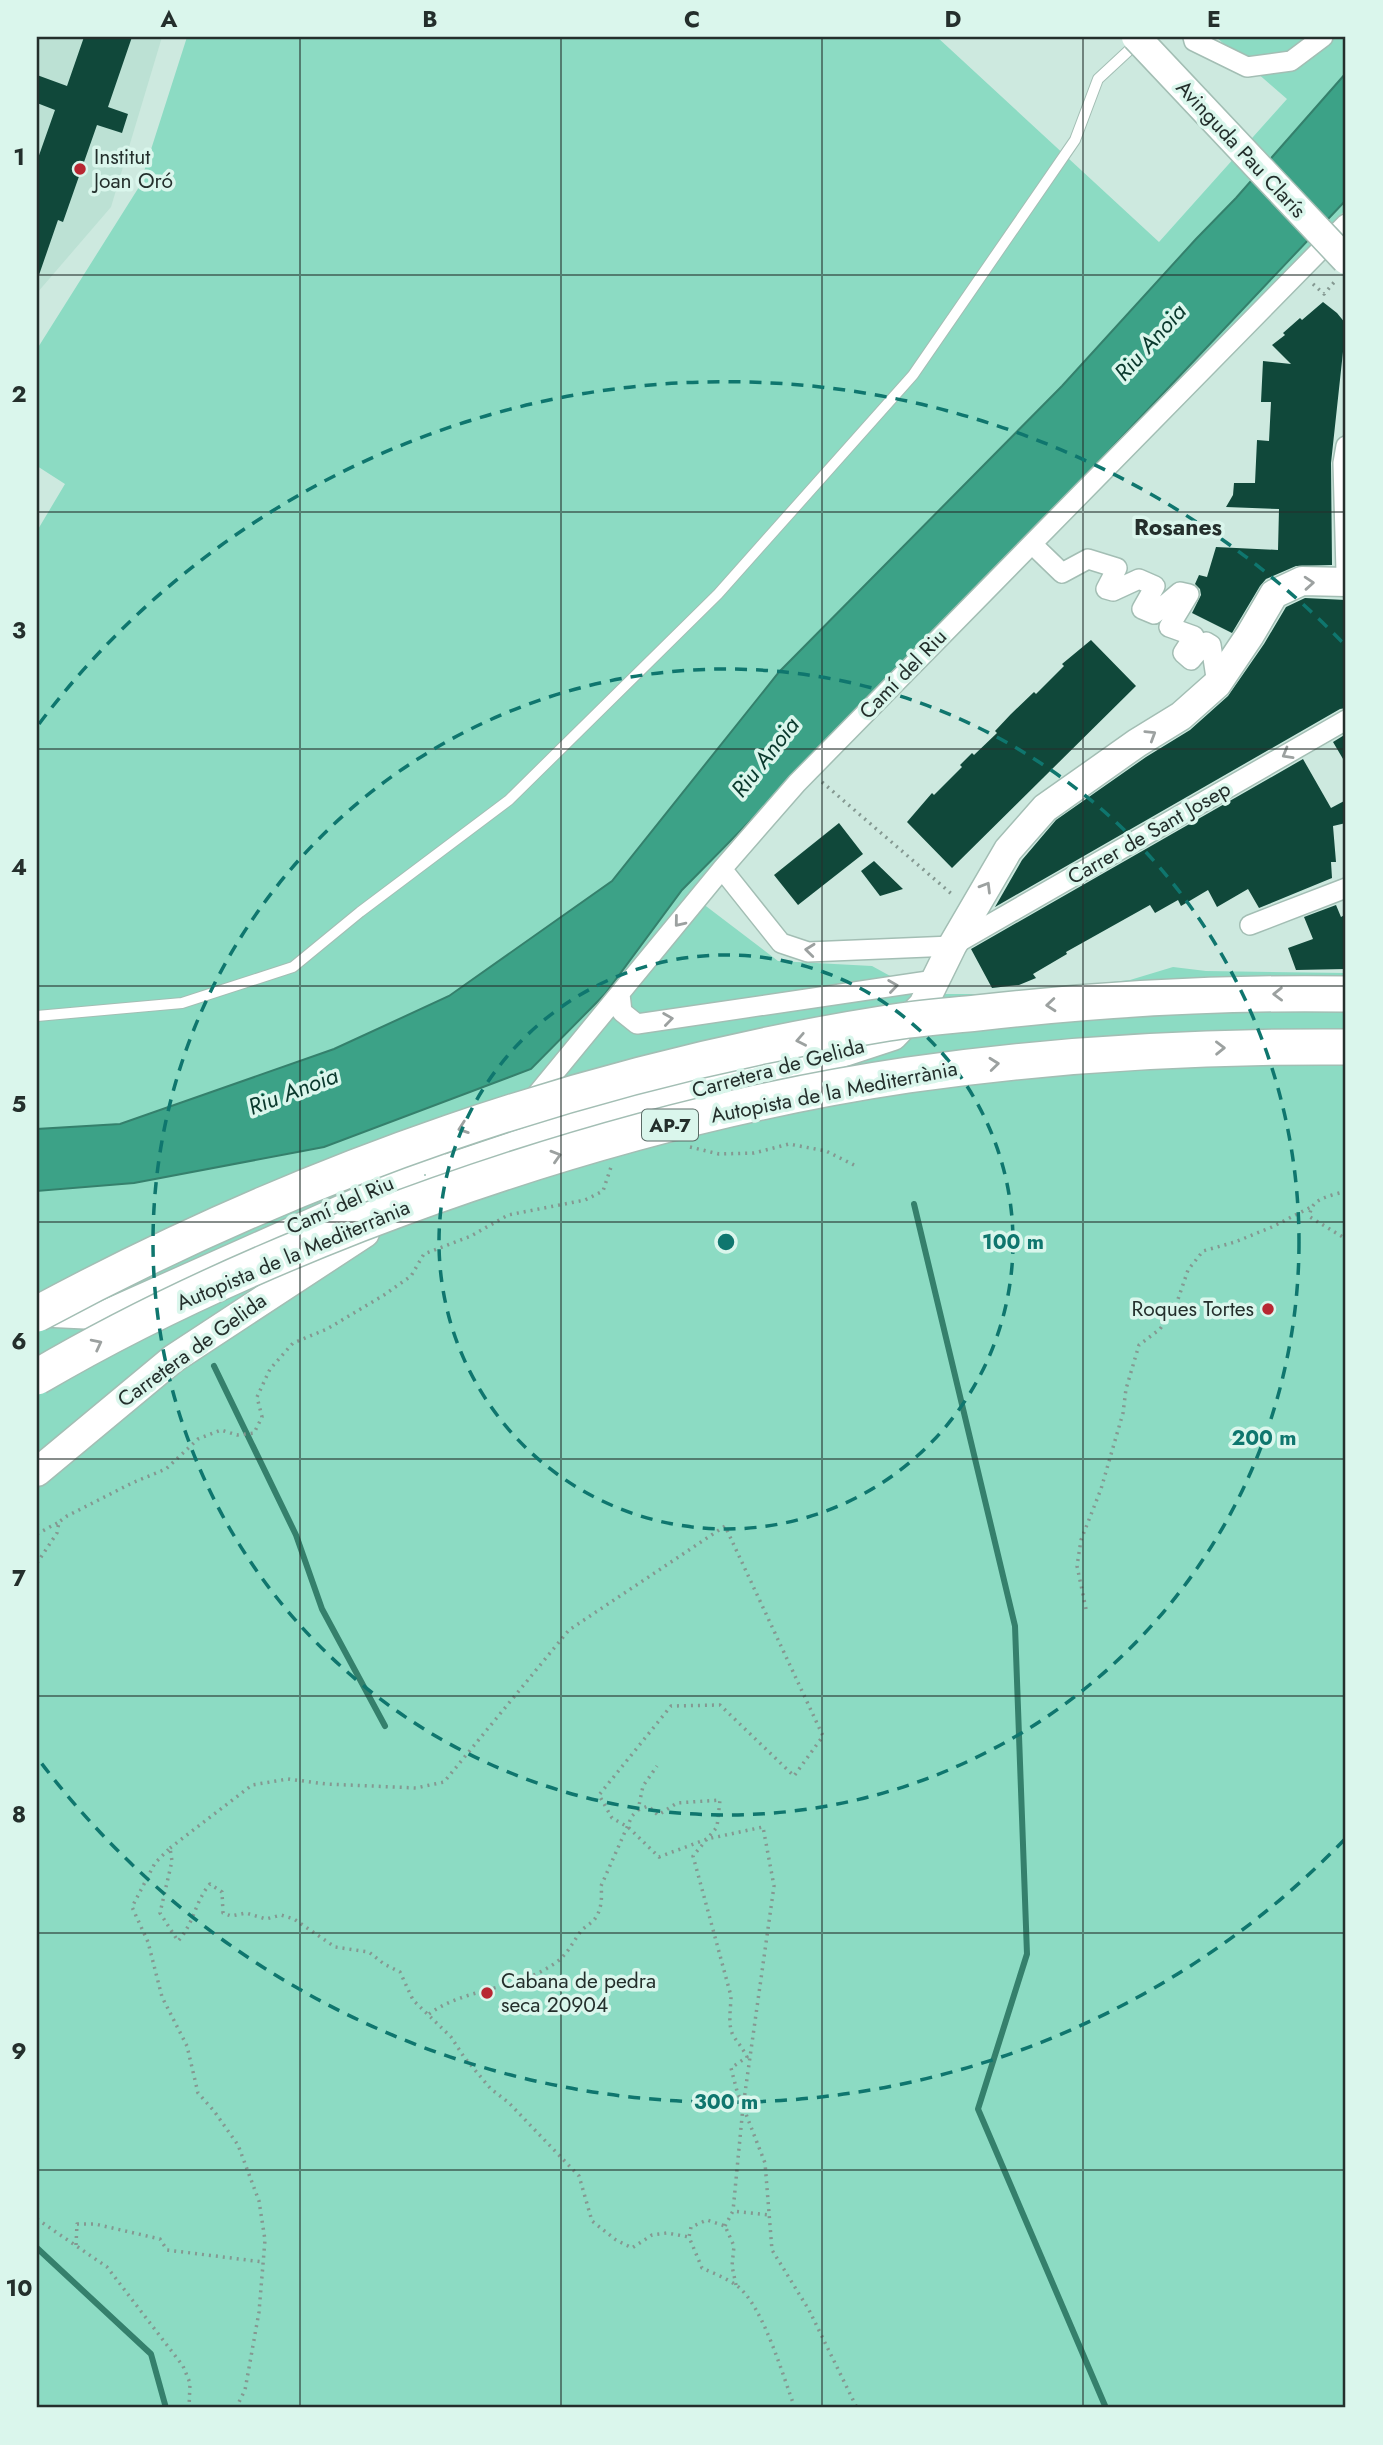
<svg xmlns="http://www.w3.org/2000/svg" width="1383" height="2445" font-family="Jost,sans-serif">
	<rect width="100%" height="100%" fill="#cde9df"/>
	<path fill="#bce1d4" d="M 37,37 L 162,37 L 111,207 L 37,293 Z"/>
	<path fill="#8cdbc3" d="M 187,37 L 937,37 L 1159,242 L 1287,99 L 1216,37 L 1346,37 L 1346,73 L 1236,198 L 1196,239 L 1062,386 L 779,672 L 612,881 L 449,996 L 334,1049 L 120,1124 L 37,1129 L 37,531 L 65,484 L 37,466 L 37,349 L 139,187 Z
		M 1346,200 L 1346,209 L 1223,343 L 694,897 L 778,961 L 872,966 L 923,994 L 983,994 L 1057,988 L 1130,980 L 1173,967 L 1206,971 L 1346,973 L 1346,2408 L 37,2408 L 37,1191 L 134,1183 L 324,1147 L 531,1069 L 605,994 L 682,890 L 967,601 Z"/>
	<path fill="#3ca287" stroke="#35806c" stroke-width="2" d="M 1346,73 L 1346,200 L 967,601 L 682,890 L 605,994 L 531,1069 L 324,1147 L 134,1183 L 37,1191 L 37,1129 L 120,1124 L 334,1049 L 449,996 L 612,881 L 779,672 L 1062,386 L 1196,239 L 1236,198 Z"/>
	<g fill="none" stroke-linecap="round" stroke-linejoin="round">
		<path stroke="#35806c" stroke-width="6" d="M 914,1204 L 1015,1626 L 1027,1954 L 978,2109 L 1106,2408
			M 214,1366 L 296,1535 L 322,1609 L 385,1726
			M 37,2248 L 151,2354 L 166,2408"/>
	</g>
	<path fill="#10483a" d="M 84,37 L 132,37 L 108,107 L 128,114 L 122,133 L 97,125 L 63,222 L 58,220 L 39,275 L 37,275 L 37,161 L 55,110 L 37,103 L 37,75 L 67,86 Z
		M 1323,302 L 1337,313 L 1346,324 L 1331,463 L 1332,565 L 1296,566 L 1266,579 L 1260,586 L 1232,633 L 1192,613 L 1201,595 L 1200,589 L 1195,584 L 1199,575 L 1207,577 L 1216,547 L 1278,550 L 1279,509 L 1226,507 L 1233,495 L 1234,483 L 1255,483 L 1257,440 L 1269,441 L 1271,402 L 1261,402 L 1263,361 L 1291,364 L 1272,345 L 1285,335 L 1283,333 L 1300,318 L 1302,320 Z
		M 1305,598 L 1346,600 L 1346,708 L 1340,709 L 995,907 L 1022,860 L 1056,820 L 1146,757 L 1190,730 L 1228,696 L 1264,644 L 1286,607 Z
		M 1091,640 L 1136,686 L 952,868 L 907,822 L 932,793 L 934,795 L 962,767 L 960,765 L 972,753 L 974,755 L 997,733 L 995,731 L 1011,714 L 1034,692 L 1036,694 L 1064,666 L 1062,664 Z
		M 1346,734 L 1346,764 L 1333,742 Z
		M 1303,759 L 1331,808 L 1346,800 L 1346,823 L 1333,826 L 1336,862 L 1331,862 L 1332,878 L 1259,908 L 1248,889 L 1217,907 L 1208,890 L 1181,906 L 1178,900 L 1155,913 L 1150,905 L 1066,952 L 1067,954 L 1033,974 L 1036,978 L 1019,985 L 992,988 L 971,949 Z
		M 839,823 L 863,854 L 798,905 L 774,875 Z
		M 874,861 L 903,889 L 880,896 L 861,871 Z
		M 1336,905 L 1341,917 L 1346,914 L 1346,969 L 1296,970 L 1288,948 L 1313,939 L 1304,917 Z"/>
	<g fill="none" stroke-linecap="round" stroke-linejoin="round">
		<defs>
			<path id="lane" d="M 37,1016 L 182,1003 L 293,967 L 360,912 L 509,800 L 718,594 L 913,375 L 1075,140 L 1098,79 L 1139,41"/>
			<path id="street" d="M 1193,37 L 1194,41 L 1247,67 L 1291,61 L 1323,37
				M 1346,446 L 1343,463 L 1346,572
				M 1032,544 L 1062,573 L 1088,559 L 1117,568 L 1106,589 L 1113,591 L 1139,579 L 1155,586 L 1142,609 L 1154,614 L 1180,592 L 1189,594 L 1169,627 L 1194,636 L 1183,653 L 1191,660 L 1206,642 L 1211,645 L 1217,684
				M 722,869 L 781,943 L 808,952 L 952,946 L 1346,720
				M 1250,925 L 1346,888
				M 620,994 L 622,1012 L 637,1024 L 935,980
				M 528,1105 L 722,869 L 797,783 L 1346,224
				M 43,1317 L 85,1319 L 410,1174"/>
			<path id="secondary" d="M410 1175a15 15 0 1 1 30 0a15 15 0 1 1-30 0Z
				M 440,1171 L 645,1102 L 808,1064 L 893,1036 L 923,1005 L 952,946 L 1008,850 L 1045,808 L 1137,743 L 1181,716 L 1217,684 L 1250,635 L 1274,594 L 1302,581 L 1346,582
				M 37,1472 L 173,1359 L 365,1233"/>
		</defs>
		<use href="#lane" stroke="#a3beb4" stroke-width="12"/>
		<use href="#street" stroke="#a3beb4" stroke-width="22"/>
		<use href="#secondary" stroke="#a3beb4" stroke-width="31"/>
		<path stroke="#849891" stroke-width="3.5" stroke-dasharray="2 5" stroke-linecap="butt" d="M 1313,284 L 1324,294 L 1336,280
			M 822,782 L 954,896
			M 690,1147 L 719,1154 L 754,1153 L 789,1144 L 826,1151 L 854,1165
			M 1346,1191 C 1331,1196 1309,1198 1310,1217 L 1346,1239
			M 37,1534 L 59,1522
			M 37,1563 L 57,1533 L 59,1522 L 67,1516 L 132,1483 L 166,1469 L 198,1439 L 221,1430 L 237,1435 L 254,1433 L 262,1417 L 257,1397 L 270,1369 L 293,1343 L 327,1329 L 384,1295 L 411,1276 L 424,1254 L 471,1236 L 508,1215 L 585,1200 L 603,1191 L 611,1167
			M 1086,1609 L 1077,1566 L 1081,1540 L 1101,1489 L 1123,1413 L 1126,1389 L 1139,1345 L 1160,1329 L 1175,1308 L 1188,1270 L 1203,1251 L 1235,1242 L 1272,1227 L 1311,1207
			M 638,1810 L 648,1806 L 658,1815 L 677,1803 L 720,1800 L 717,1827 L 693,1856 L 731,1996 C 731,2008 727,2026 734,2037 C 739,2044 743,2049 747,2057 L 731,2068 L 737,2091 L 765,2163 L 772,2250 L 809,2310 L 857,2408
			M 170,1848 L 252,1785 L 288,1779 L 326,1784 L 416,1788 L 444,1782 L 569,1630 L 725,1526 L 823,1736 L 794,1776 L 720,1705 L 671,1706 L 599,1795 L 612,1818 L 628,1827 L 659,1857 L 707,1839 L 763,1827 L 774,1886 L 743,2107 L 733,2211
			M 429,2014 C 466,1987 520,1990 558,1961 C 568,1953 573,1942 581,1931 C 585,1926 593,1923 596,1917 C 602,1908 602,1896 601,1886 L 632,1816 L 638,1810 L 643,1786 L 657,1766
			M 37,2219 L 107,2267 L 183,2366 L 190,2383 L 189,2408
			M 725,2226 L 733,2211 L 769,2215
			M 76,2245 L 77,2224 L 95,2224 L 160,2239 L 167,2250 L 263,2262
			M 736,2285 L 732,2266 L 734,2246 L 725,2226 L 707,2220 L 691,2227 L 689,2237 L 702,2268 C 713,2273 726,2278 736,2285 C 763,2304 783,2377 795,2408
			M 236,2408 L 245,2390 L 259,2312 L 265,2240 L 259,2201 L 238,2145 L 214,2111 L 198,2093 L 187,2046 L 162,1997 L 148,1942 L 132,1907 L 155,1863 L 170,1848 L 172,1861 L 160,1913 L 178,1941 C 194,1924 195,1901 210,1884 L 222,1892 L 223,1913 L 231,1916 L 246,1913 L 266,1919 L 281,1915 L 294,1919 L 335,1947 L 369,1952 L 384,1964 L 400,1972 L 413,2000 L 451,2037 L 464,2057 L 490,2088 L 509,2103 L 579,2176 L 592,2221 L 616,2240 L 632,2248 L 652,2235 L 667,2233 L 689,2237"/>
		<use href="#lane" stroke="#fff" stroke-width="10"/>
		<use href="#street" stroke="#fff" stroke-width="19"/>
		<use href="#secondary" stroke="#fff" stroke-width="28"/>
		<defs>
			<path id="secondary-bridge" d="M 1136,37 L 1346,260"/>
			<path id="highway-bridge" d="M 37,1314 C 302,1171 590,1070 888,1023 C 918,1018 948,1016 977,1013 C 1100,999 1223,992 1346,994
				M 37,1377 C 139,1317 249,1267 359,1224 C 536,1156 720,1103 908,1075 C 1054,1054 1199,1046 1346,1047"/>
		</defs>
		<use href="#secondary-bridge" stroke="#a3beb4" stroke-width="31" stroke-linecap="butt"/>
		<use href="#highway-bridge" stroke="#a3beb4" stroke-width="38" stroke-linecap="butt"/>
		<use href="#secondary-bridge" stroke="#fff" stroke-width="28"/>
		<use href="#highway-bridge" stroke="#fff" stroke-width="35"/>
	</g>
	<defs><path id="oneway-chevron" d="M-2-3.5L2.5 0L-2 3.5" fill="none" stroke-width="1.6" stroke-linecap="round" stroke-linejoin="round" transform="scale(1.75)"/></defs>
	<g stroke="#9ca1a0">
		<use href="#oneway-chevron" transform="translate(1309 583) rotate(-4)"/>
		<use href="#oneway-chevron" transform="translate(1151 735) rotate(-32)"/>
		<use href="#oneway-chevron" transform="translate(1287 754) rotate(150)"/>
		<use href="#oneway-chevron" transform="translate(986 887) rotate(-59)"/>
		<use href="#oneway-chevron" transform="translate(679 922) rotate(129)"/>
		<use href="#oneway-chevron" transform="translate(810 950) rotate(-174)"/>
		<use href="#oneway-chevron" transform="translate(893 986) rotate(-8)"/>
		<use href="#oneway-chevron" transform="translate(1278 994) rotate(179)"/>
		<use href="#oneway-chevron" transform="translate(1051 1005) rotate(175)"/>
		<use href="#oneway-chevron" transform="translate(668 1019) rotate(-8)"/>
		<use href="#oneway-chevron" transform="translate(801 1040) rotate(169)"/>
		<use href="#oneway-chevron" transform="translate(1220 1048) rotate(-1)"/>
		<use href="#oneway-chevron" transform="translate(994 1064) rotate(-6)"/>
		<use href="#oneway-chevron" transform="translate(463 1128) rotate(161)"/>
		<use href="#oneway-chevron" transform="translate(556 1156) rotate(-17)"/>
		<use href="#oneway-chevron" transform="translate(97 1344) rotate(-27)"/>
	</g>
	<path fill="none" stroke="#242f2c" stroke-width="2" stroke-opacity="0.55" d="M 300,37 L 300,2408M 561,37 L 561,2408M 822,37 L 822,2408M 1083,37 L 1083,2408M 37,275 L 1346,275M 37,512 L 1346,512M 37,749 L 1346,749M 37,986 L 1346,986M 37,1222 L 1346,1222M 37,1459 L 1346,1459M 37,1696 L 1346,1696M 37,1933 L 1346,1933M 37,2170 L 1346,2170"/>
	<g fill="none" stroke="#0f766e" stroke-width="3.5" stroke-dasharray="12 9">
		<circle cx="726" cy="1242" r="287"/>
		<circle cx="726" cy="1242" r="573"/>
		<path d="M1345 1839A860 860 0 0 1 39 1760M39 724A860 860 0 0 1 1345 645"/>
	</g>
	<g fill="#b82732" stroke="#daf6ec" stroke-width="2.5">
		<circle cx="80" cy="169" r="7"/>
		<circle cx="1268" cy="1309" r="7"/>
		<circle cx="487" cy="1993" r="7"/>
	</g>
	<g text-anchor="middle" stroke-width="7" stroke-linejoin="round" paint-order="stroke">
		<rect fill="#daf6ec" stroke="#5b6b66" stroke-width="2" x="642" y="1109.5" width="56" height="31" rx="5"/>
		<g font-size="19" font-weight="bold" fill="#242f2c">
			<text x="670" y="1132">AP-7</text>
		</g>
		<g font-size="21" fill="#242f2c" stroke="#daf6ec">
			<text transform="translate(1241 149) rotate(47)" y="7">Avinguda Pau Clarís</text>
			<text transform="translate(903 674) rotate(-46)" y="7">Camí del Riu</text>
			<text transform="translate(1149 833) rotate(-30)" y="7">Carrer de Sant Josep</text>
			<text transform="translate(778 1068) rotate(-15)" y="7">Carretera de Gelida</text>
			<text transform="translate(834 1092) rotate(-11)" y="7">Autopista de la Mediterrània</text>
			<text transform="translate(340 1205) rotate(-24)" y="7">Camí del Riu</text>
			<text transform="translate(293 1255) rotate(-23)" y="7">Autopista de la Mediterrània</text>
			<text transform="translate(192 1350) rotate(-36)" y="7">Carretera de Gelida</text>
		</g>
		<g font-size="21" fill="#242f2c" stroke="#daf6ec" text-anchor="start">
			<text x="94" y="164">Institut<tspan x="94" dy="24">Joan Oró</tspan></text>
			<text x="1254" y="1316" text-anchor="end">Roques Tortes</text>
			<text x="501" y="1988">Cabana de pedra<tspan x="501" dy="24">seca 20904</tspan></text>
		</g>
		<g font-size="23" font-style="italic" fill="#09382c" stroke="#daf6ec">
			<text transform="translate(1150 342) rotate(-48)" y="8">Riu Anoia</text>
			<text transform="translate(765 757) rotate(-52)" y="8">Riu Anoia</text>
			<text transform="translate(293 1091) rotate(-21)" y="8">Riu Anoia</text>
		</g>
		<g font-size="23" font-weight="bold" fill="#242f2c" stroke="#daf6ec">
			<text x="1178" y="535">Rosanes</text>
		</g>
	</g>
	<circle cx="726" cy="1242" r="10" fill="#0f766e" stroke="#daf6ec" stroke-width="3.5"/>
	<g font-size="21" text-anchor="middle" font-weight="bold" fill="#0f766e" stroke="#daf6ec" stroke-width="7" stroke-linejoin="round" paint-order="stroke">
		<text x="1013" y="1249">100 m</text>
		<text x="1264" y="1445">200 m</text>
		<text x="726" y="2109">300 m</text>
	</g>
	<rect width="1383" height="2445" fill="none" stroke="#daf6ec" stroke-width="77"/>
	<rect x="38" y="38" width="1306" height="2368" fill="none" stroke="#242f2c" stroke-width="2.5"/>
	<g font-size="23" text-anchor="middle" font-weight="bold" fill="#242f2c">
		<text x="169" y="27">A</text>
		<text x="430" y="27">B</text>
		<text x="692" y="27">C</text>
		<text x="953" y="27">D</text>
		<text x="1214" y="27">E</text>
		<text x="19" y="165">1</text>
		<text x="19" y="402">2</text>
		<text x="19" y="638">3</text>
		<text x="19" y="875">4</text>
		<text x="19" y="1112">5</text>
		<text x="19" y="1349">6</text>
		<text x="19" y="1586">7</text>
		<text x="19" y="1822">8</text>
		<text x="19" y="2059">9</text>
		<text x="19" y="2296">10</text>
	</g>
</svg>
